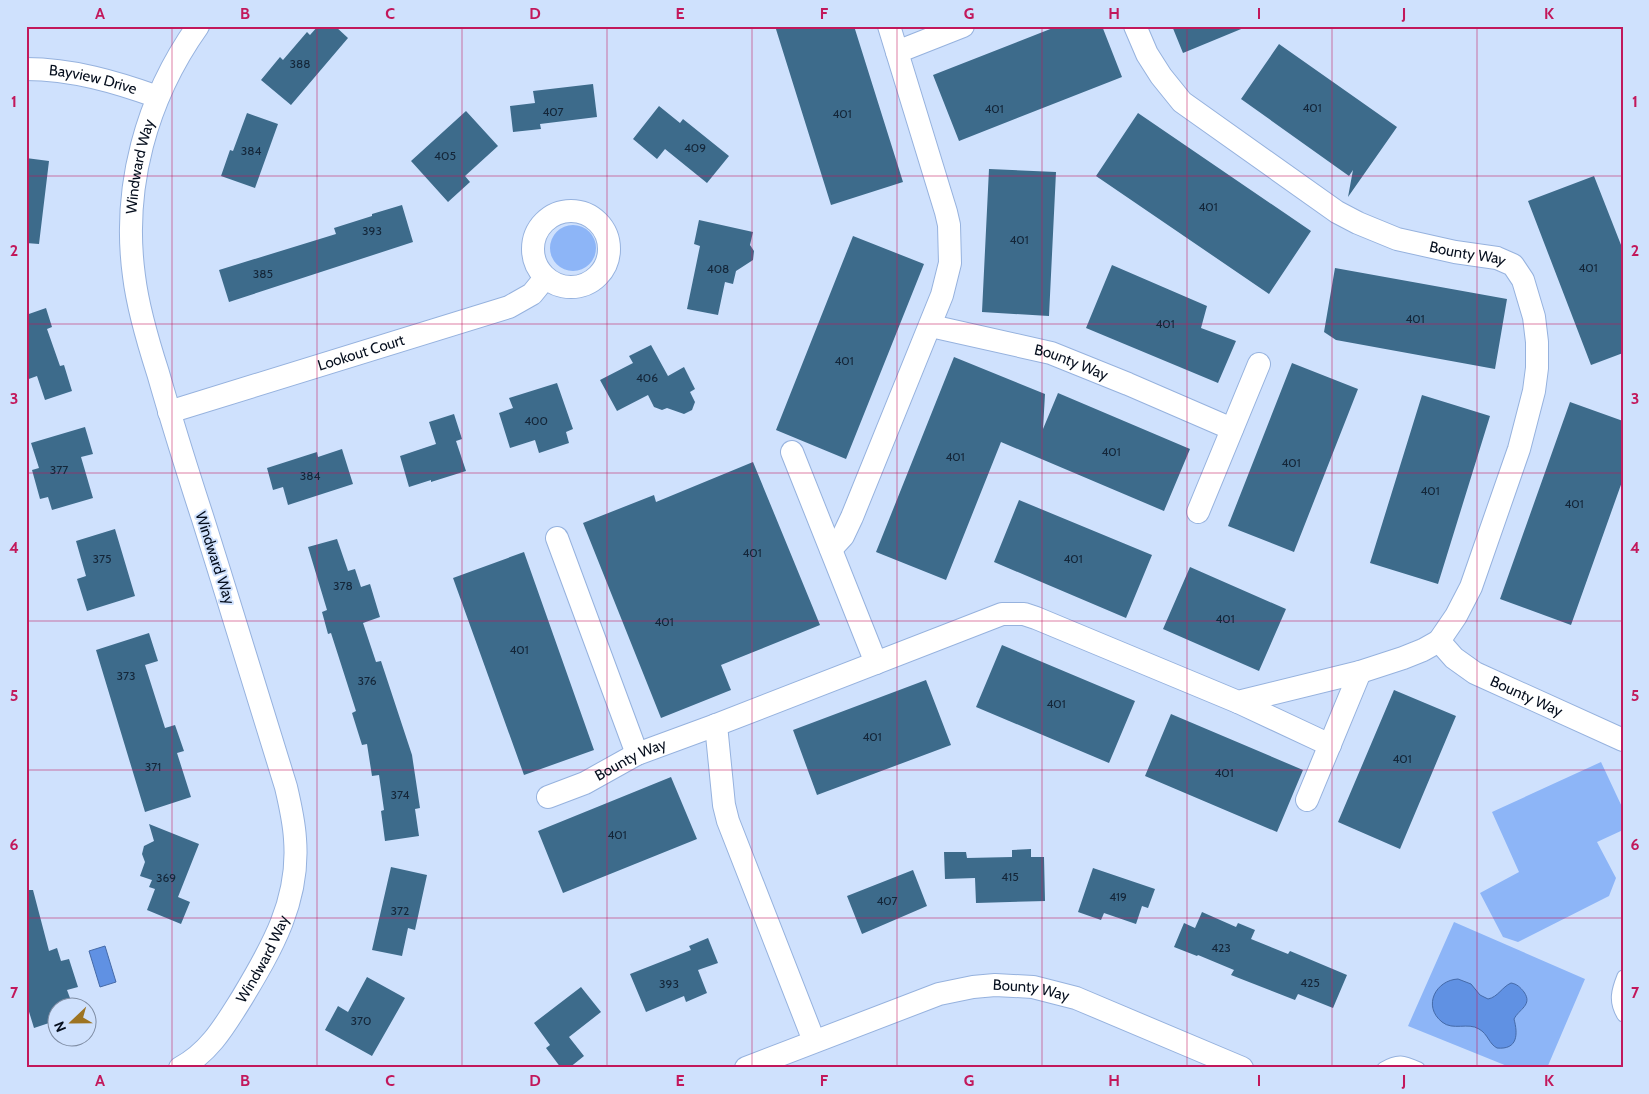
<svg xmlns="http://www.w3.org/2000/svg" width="1649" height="1094" font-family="Cabin,sans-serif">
	<rect width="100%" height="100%" fill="#cfe1fd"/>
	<path fill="#8db5f7" d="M550 248a23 23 0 1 1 46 0a23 23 0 1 1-46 0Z
		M 1601,762 L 1623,809 L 1623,830 L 1597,842 L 1616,878 L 1609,896 L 1518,942 L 1503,937 L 1480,893 L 1519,872 L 1492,812 Z
		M 1454,922 L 1585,979 L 1547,1068 L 1512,1068 L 1408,1026 Z"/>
	<path fill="#6091e3" stroke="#456aa8" d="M 105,946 L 116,982 L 100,987 L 89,951 Z
		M 1458,979 L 1471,984 L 1480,995 L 1488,999 C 1498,997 1502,987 1511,983 C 1517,984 1520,987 1524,992 C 1533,1005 1519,1009 1514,1019 C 1518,1034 1518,1050 1497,1048 C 1489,1044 1488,1034 1479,1029 C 1468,1022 1453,1031 1442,1022 C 1422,1006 1436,980 1458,979 Z"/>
	<path fill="#3d6b8b" d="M 318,26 L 335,26 L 348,38 L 291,105 L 261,80 L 280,57 L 283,60 L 307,32 L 310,35 Z
		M 775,26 L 854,26 L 903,182 L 831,205 Z
		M 1058,26 L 1102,26 L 1122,77 L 959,141 L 933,75 Z
		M 1172,26 L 1246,26 L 1246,27 L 1183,53 Z
		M 1279,44 L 1397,127 L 1348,197 L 1353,170 L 1349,176 L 1241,99 Z
		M 593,84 L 597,117 L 540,124 L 541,129 L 513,132 L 510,106 L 535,103 L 533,91 Z
		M 659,106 L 680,123 L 683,119 L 729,156 L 707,183 L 665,149 L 657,159 L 633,139 Z
		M 466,111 L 498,146 L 465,176 L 470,182 L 448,202 L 411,161 Z
		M 247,113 L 278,124 L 255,188 L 221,176 L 230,150 L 233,151 Z
		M 1138,113 L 1311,231 L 1269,294 L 1096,176 Z
		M 26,158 L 49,161 L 39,244 L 26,243 Z
		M 989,169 L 1056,172 L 1049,316 L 982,312 Z
		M 1594,176 L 1623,250 L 1623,353 L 1591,365 L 1528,201 Z
		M 402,205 L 413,242 L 229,302 L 219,270 L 336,234 L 334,228 L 372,216 L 372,214 Z
		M 699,220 L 753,232 L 750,245 L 754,251 L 753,260 L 736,271 L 733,284 L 725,282 L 718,315 L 687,309 L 700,246 L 694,244 Z
		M 853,236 L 924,264 L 846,459 L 776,430 Z
		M 1112,265 L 1207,306 L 1201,328 L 1236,341 L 1218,383 L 1086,328 Z
		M 1335,268 L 1507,299 L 1495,369 L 1336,340 L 1324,332 Z
		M 46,308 L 52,327 L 47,329 L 60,366 L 64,365 L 72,391 L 45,400 L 37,376 L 26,380 L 26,315 Z
		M 651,345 L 668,376 L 684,367 L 695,389 L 690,392 L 695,402 L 692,410 L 684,414 L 667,408 L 662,410 L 654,407 L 648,395 L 617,411 L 600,380 L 633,363 L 629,356 Z
		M 954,357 L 1045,394 L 1043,429 L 1058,393 L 1190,449 L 1164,511 L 1001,442 L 946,580 L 876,552 Z
		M 1292,363 L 1358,389 L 1294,552 L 1228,526 Z
		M 557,383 L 573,429 L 566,432 L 569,443 L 539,453 L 535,440 L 510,448 L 499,413 L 513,408 L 509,398 Z
		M 1422,395 L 1490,416 L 1438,584 L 1370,563 Z
		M 1570,402 L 1623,421 L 1623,479 L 1571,625 L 1500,599 Z
		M 454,414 L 462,439 L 456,441 L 466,471 L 431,482 L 431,480 L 409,487 L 400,456 L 436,444 L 429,422 Z
		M 85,427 L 93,454 L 81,457 L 93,498 L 52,510 L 48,497 L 40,499 L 32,470 L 39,468 L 31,443 Z
		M 342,449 L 353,484 L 288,505 L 283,487 L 273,490 L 267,468 L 317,452 L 318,457 Z
		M 753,462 L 820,625 L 721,665 L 731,690 L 661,718 L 583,523 L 654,495 L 656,502 Z
		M 1019,500 L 1152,555 L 1126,618 L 994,562 Z
		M 115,529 L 135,596 L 87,611 L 77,579 L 86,576 L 76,541 Z
		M 337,539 L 348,571 L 355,569 L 361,587 L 370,584 L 380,617 L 363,623 L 376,662 L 381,661 L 412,755 L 420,808 L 415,809 L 419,836 L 385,841 L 381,811 L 384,810 L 379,775 L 372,776 L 367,744 L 362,745 L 352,713 L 356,711 L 331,633 L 328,634 L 322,612 L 327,610 L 308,547 Z
		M 524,552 L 594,750 L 524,775 L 453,578 Z
		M 1190,567 L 1286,609 L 1259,671 L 1163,629 Z
		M 149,633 L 158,661 L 145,665 L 165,728 L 175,725 L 184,751 L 177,753 L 191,797 L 145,812 L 96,650 Z
		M 1002,645 L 1135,701 L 1109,763 L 976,707 Z
		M 926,680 L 951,745 L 817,795 L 793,730 Z
		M 1394,690 L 1456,716 L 1400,849 L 1338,822 Z
		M 1171,714 L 1303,770 L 1277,832 L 1145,776 Z
		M 671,777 L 697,839 L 563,893 L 538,831 Z
		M 149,824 L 199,844 L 178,897 L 190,902 L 181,924 L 147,910 L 155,889 L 149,887 L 152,880 L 140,876 L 145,862 L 142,854 L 144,846 L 154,841 Z
		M 1031,849 L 1031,857 L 1044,857 L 1045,901 L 976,903 L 975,878 L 945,879 L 944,852 L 966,852 L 967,858 L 1012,857 L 1012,850 Z
		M 391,867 L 427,875 L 415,930 L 408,928 L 402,956 L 372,950 Z
		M 1093,868 L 1155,889 L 1148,908 L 1142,906 L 1136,924 L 1104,913 L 1101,920 L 1078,912 Z
		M 913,870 L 927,906 L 862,934 L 847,896 Z
		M 26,890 L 33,890 L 49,951 L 57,948 L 61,961 L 69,959 L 78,987 L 67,990 L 73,1006 L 58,1006 L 58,1020 L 34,1028 L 26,1002 Z
		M 1202,912 L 1236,927 L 1238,923 L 1255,930 L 1251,939 L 1288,954 L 1290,951 L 1347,975 L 1333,1008 L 1298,994 L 1295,1000 L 1231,975 L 1234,970 L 1198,955 L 1197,956 L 1174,947 L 1184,923 L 1195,928 Z
		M 708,938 L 718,963 L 698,970 L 707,993 L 686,1002 L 684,996 L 646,1012 L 630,974 L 691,950 L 689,946 Z
		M 367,977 L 405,998 L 372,1056 L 325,1030 L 338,1006 L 348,1012 Z
		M 581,987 L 601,1012 L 569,1037 L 584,1056 L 569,1068 L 561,1068 L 546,1048 L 550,1045 L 534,1023 Z"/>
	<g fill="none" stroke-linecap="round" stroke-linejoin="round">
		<defs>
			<path id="lane" d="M 1623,976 C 1617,991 1614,1001 1623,1016
				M 1383,1068 C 1398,1059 1403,1061 1419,1068"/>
			<g id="street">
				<path id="s1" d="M 1135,26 L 1147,54 L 1161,76 L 1182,102 L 1337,212 L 1358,223 L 1397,239 L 1455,252 L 1497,258 L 1513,265 L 1523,280 L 1534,317 L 1537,342 L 1537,368 L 1534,391 L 1519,449 L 1471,587 L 1456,616 L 1439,641 L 1454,658 L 1475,673 L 1623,740"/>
				<path d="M 897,52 L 963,26"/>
				<path id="s2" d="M 26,69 C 72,69 116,82 158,97"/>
				<circle cx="571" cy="249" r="38"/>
				<path id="s3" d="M 931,326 L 1051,353 L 1128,384 L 1232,429"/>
				<path id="s4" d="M 169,412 L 509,307 L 532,294 L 545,278"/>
				<path d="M 792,452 L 876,663"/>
				<path d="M 1198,512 L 1259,364"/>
				<path d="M 557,538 L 637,754"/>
				<path d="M 831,549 L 843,536 L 852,517 L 942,295 L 950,263 L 949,225 L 946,212 L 889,26"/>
				<path d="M 1238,702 L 1330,745"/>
				<path d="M 716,725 L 724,805 L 728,821 L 814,1041"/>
				<path id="s5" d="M 548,797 L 585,783 L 637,754 L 716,725 L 1002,614 L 1024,614 L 1036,618 L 1238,702 L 1360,672 L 1403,658 L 1423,650 L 1439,641"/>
				<path d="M 1307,800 L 1360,672"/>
				<path id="s6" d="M 180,1068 C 210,1052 225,1025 242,998 C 272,948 300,900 295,839 C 294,821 290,804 286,787 C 258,697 231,608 203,519 C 187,470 172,422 158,373 C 148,342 138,309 134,276 C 122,188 146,99 198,26"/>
				<path id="s7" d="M 746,1068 L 939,994 L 973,987 L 995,985 L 1033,987 L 1076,998 L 1242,1068"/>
			</g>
		</defs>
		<use href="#lane" stroke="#96b2de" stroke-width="13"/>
		<use href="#street" stroke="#96b2de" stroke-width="24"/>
		<use href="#lane" stroke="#fff" stroke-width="11"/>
		<use href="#street" stroke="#fff" stroke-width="22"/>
	</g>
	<path fill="none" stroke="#c2185b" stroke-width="1" stroke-opacity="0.55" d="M 172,26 L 172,1068M 317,26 L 317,1068M 462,26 L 462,1068M 607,26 L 607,1068M 752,26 L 752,1068M 897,26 L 897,1068M 1042,26 L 1042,1068M 1187,26 L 1187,1068M 1332,26 L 1332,1068M 1477,26 L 1477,1068M 26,176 L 1623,176M 26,324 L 1623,324M 26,473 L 1623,473M 26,621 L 1623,621M 26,770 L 1623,770M 26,918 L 1623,918"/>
	<g text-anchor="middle" stroke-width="4" stroke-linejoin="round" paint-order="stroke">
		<g font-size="12" fill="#142639">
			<text x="300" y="68">388</text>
			<text x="1312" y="112">401</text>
			<text x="994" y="113">401</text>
			<text x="553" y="116">407</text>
			<text x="842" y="118">401</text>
			<text x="695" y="152">409</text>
			<text x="251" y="155">384</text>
			<text x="445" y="160">405</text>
			<text x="1208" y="211">401</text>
			<text x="372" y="235">393</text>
			<text x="1019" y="244">401</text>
			<text x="1588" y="272">401</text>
			<text x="718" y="273">408</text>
			<text x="263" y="278">385</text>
			<text x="1415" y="323">401</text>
			<text x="1165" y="328">401</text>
			<text x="844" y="365">401</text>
			<text x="647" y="382">406</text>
			<text x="536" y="425">400</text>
			<text x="1111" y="456">401</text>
			<text x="955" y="461">401</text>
			<text x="1291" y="467">401</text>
			<text x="59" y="474">377</text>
			<text x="310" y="480">384</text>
			<text x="1430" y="495">401</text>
			<text x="1574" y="508">401</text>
			<text x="752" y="557">401</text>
			<text x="102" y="563">375</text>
			<text x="1073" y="563">401</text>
			<text x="343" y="590">378</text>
			<text x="1225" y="623">401</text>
			<text x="664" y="626">401</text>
			<text x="519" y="654">401</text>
			<text x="126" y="680">373</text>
			<text x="367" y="685">376</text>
			<text x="1056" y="708">401</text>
			<text x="872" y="741">401</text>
			<text x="1402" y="763">401</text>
			<text x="153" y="771">371</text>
			<text x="1224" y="777">401</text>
			<text x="400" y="799">374</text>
			<text x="617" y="839">401</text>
			<text x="1010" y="881">415</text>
			<text x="166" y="882">369</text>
			<text x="1118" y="901">419</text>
			<text x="887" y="905">407</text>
			<text x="400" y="915">372</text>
			<text x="1221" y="952">423</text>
			<text x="1310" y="987">425</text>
			<text x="669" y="988">393</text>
			<text x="361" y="1025">370</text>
		</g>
		<g font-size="15" fill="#060f1e" stroke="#cfe1fd">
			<text dy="5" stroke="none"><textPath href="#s2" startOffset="68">Bayview Drive</textPath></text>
			<text dy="5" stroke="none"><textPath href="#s6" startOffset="962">Windward Way</textPath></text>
			<text dy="5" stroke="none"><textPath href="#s1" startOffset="418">Bounty Way</textPath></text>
			<text dy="5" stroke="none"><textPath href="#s4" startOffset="201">Lookout Court</textPath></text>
			<text dy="5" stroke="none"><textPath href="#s3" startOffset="145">Bounty Way</textPath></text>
			<text transform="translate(215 558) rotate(72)" y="5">Windward Way</text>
			<text dy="5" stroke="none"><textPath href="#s1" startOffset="970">Bounty Way</textPath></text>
			<text dy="5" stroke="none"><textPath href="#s5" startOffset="91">Bounty Way</textPath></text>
			<text dy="5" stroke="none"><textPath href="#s6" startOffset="139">Windward Way</textPath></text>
			<text dy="5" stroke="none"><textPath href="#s7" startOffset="300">Bounty Way</textPath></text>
		</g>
	</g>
	<rect width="1649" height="1094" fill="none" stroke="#cfe1fd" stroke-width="55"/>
	<g transform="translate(72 1022) rotate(248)"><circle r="24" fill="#cfe1fd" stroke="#7f8da4"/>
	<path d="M0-4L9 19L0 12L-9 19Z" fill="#9d7422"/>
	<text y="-8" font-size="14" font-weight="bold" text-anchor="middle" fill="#060f1e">N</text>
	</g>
	<rect x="28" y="28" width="1594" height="1038" fill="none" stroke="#c2185b" stroke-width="2"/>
	<g font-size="16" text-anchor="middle" font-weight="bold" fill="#c2185b">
		<text x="100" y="19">A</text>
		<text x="245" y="19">B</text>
		<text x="390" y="19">C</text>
		<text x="535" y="19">D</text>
		<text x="680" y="19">E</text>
		<text x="824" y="19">F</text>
		<text x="969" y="19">G</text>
		<text x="1114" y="19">H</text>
		<text x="1259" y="19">I</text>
		<text x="1404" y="19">J</text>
		<text x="1549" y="19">K</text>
		<text x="14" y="107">1</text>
		<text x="1635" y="107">1</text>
		<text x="14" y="256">2</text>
		<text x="1635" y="256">2</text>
		<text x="14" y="404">3</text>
		<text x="1635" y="404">3</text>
		<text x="14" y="553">4</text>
		<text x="1635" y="553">4</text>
		<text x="14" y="701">5</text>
		<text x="1635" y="701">5</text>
		<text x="14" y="850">6</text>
		<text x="1635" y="850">6</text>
		<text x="14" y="998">7</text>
		<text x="1635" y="998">7</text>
		<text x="100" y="1086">A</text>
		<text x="245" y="1086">B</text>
		<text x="390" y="1086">C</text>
		<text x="535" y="1086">D</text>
		<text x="680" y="1086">E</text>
		<text x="824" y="1086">F</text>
		<text x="969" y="1086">G</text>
		<text x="1114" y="1086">H</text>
		<text x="1259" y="1086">I</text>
		<text x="1404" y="1086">J</text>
		<text x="1549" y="1086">K</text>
	</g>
</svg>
